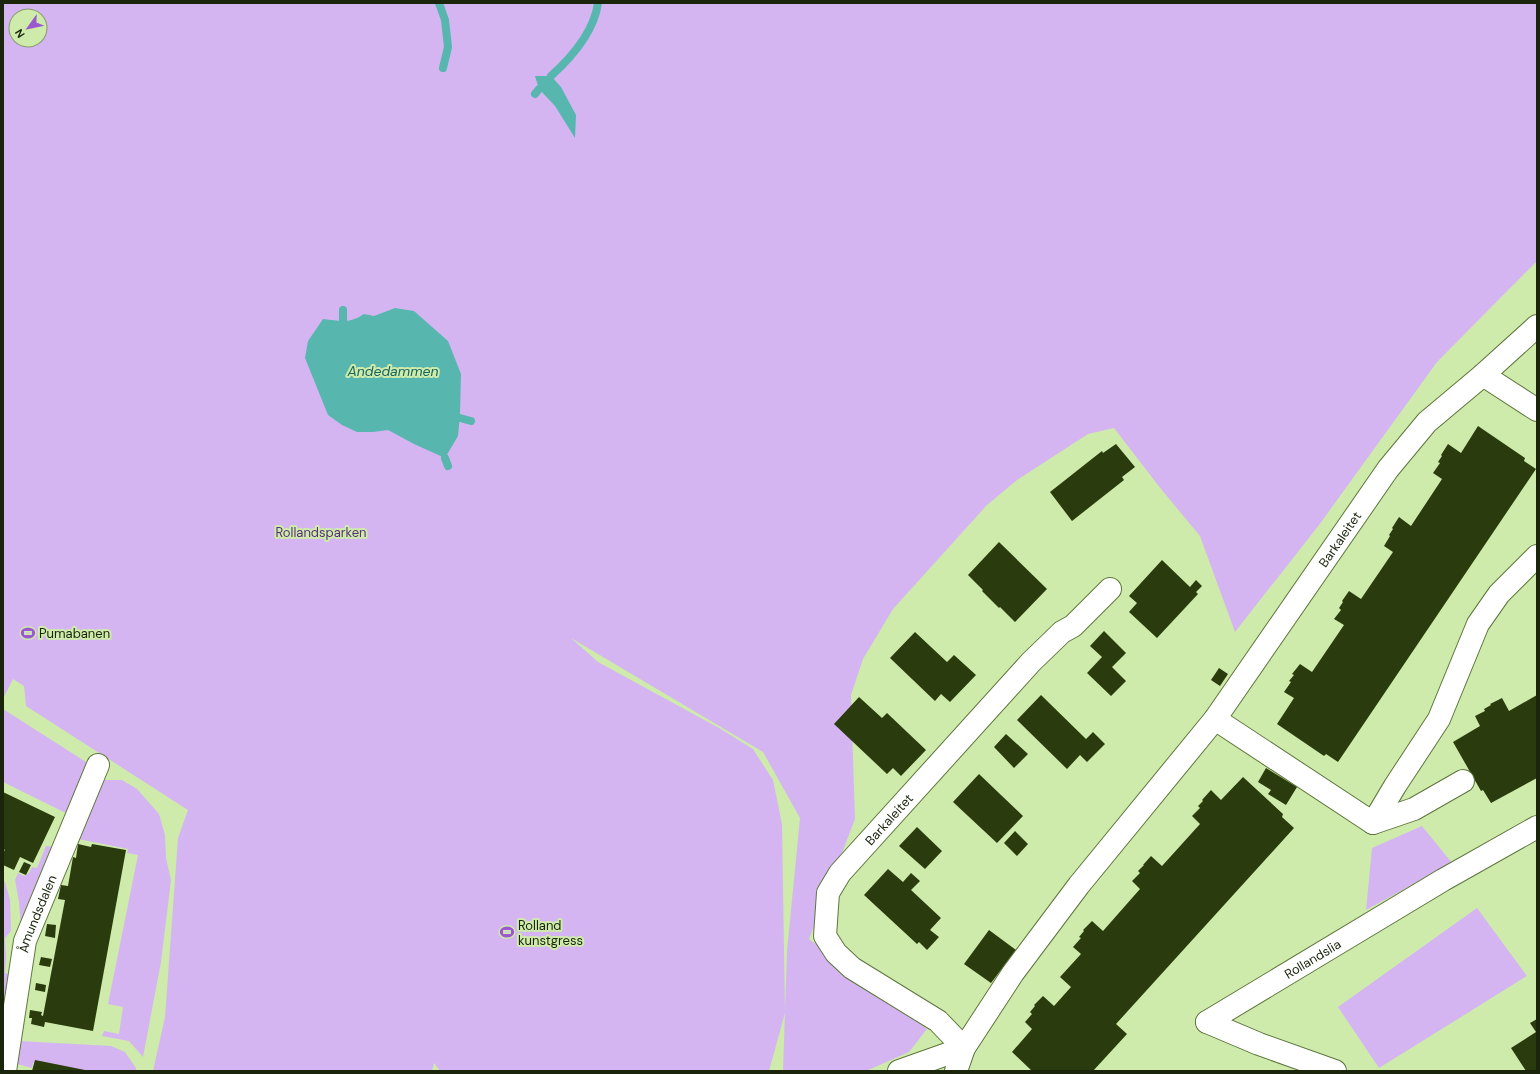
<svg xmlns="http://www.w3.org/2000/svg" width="1540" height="1074" font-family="'DM Sans',sans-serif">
	<rect width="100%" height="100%" fill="#ceebab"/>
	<path fill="#d4b5f1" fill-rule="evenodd" d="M 3,3 L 1537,3 L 1537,261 L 1437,362 L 1319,525 L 1235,632 L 1200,536 L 1161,489 L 1114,428 L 1088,434 L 1017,480 L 987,505 L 893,609 L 863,659 L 851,695 L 855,819 L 809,939 L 927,1029 L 909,1052 L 866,1071 L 783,1071 L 787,951 L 800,818 L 763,752 L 571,638 L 598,662 L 719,728 L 753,749 L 773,780 L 782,824 L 785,1013 L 769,1071 L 440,1071 L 434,1063 L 432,1071 L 153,1071 L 165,1017 L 178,838 L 188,810 L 26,706 L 24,686 L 13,679 L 4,697 L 3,696 ZM 16,16 L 40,16 L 40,40 L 16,40 Z
		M 3,709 L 86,762 L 88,771 L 70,815 L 3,782 Z
		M 99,780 L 122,780 L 137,789 L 159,814 L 165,835 L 166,858 L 171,880 L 161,962 L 143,1057 L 129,1041 L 102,1036 L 104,1031 L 119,1034 L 123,1007 L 108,1004 L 138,855 L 127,853 L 128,849 L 78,839 Z
		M 1422,826 L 1452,863 L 1366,910 L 1372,848 Z
		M 46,846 L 55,847 L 21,927 L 19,902 L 15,880 L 18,873 L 24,876 L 29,873 L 32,867 L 37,868 Z
		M 3,880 L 5,882 L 10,900 L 11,931 L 5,938 L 6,958 L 5,973 L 12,975 L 3,1039 Z
		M 1477,908 L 1527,976 L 1379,1068 L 1338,1007 Z
		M 19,1041 L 111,1046 L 125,1052 L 136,1068 L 136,1071 L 73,1071 L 33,1063 L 32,1068 L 13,1063 Z"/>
	<path fill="#57b7af" d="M 535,76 L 551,76 L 561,87 L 576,115 L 575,138 L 555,106 L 539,89 Z
		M 395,308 L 414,311 L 448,341 L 461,374 L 460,414 L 458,436 L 445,458 L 414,444 L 388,430 L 373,432 L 357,432 L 342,425 L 328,415 L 305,358 L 308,341 L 323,319 C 341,321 349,324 364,314 L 374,316 Z"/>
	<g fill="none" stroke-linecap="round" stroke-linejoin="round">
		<path stroke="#57b7af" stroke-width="8" d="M 439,3 L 445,20 L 448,47 L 443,68
			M 551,76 C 572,57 594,32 598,3
			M 535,94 L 539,89
			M 343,321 L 343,310
			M 460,418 L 471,421
			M 445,458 L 448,466"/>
	</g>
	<path fill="#2a3b0d" d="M 1478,426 L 1525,458 L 1524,461 L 1536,469 L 1338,762 L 1326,754 L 1324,756 L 1277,724 L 1294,698 L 1284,692 L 1291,682 L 1289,681 L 1294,675 L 1292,674 L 1300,664 L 1312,672 L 1344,625 L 1334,619 L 1341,610 L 1339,608 L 1343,602 L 1342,601 L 1349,591 L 1361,599 L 1393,552 L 1384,546 L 1390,536 L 1389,535 L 1393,529 L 1392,528 L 1399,517 L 1411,526 L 1442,479 L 1433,473 L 1440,463 L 1438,462 L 1442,456 L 1441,455 L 1448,444 L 1461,453 Z
		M 1116,444 L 1135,467 L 1122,477 L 1124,480 L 1072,521 L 1050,492 L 1102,451 L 1103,453 Z
		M 999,542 L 1047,589 L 1015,622 L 1000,607 L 999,608 L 982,591 L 983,590 L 968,575 Z
		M 1162,560 L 1190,587 L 1196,580 L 1202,586 L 1196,592 L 1198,594 L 1157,638 L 1129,612 L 1137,603 L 1129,596 Z
		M 1104,631 L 1126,653 L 1112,667 L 1126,681 L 1111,696 L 1087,673 L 1102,657 L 1090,646 Z
		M 915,632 L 947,662 L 954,655 L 976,675 L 950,702 L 941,694 L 935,701 L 890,658 Z
		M 1219,668 L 1228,674 L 1220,686 L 1211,680 Z
		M 1041,695 L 1086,739 L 1093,732 L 1105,744 L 1087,762 L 1080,755 L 1067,769 L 1017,720 Z
		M 1537,695 L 1537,778 L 1491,803 L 1483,790 L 1481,791 L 1453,742 L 1480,726 L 1475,716 L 1485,711 L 1484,709 L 1491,705 L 1490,704 L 1502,698 L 1509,711 Z
		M 859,697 L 882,718 L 887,713 L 926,750 L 901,776 L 893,768 L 887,774 L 834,724 Z
		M 1006,734 L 1028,754 L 1014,768 L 994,747 Z
		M 1266,768 L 1297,787 L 1286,805 L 1268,794 L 1271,790 L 1258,782 Z
		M 979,774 L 1023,816 L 997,843 L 953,802 Z
		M 1243,777 L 1283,814 L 1282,817 L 1294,828 L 1116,1024 L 1127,1034 L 1093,1071 L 1032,1071 L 1012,1052 L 1032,1029 L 1025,1022 L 1032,1014 L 1030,1012 L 1035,1006 L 1034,1005 L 1043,996 L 1054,1006 L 1071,987 L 1060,977 L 1081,954 L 1073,947 L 1081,938 L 1079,937 L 1084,931 L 1083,930 L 1092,921 L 1103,931 L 1140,889 L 1132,881 L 1140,873 L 1138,871 L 1144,865 L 1143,865 L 1151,856 L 1162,866 L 1200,824 L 1192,816 L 1200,808 L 1198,806 L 1203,801 L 1202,800 L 1211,790 L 1221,800 Z
		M 3,792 L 55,817 L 33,863 L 20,857 L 14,870 L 3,865 L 3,852 L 5,850 L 3,849 Z
		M 917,827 L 942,851 L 925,869 L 899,846 Z
		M 1015,831 L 1028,844 L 1017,856 L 1004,843 Z
		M 78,844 L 91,847 L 92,844 L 126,850 L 93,1031 L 45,1022 L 44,1027 L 31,1024 L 32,1018 L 29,1018 L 30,1010 L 42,1012 L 41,1015 L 43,1016 L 65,900 L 58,899 L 61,885 L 68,886 L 73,857 L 76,858 Z
		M 24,862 L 31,865 L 26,875 L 19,872 Z
		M 888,869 L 903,882 L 911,873 L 920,881 L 911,890 L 941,918 L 930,930 L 939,937 L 927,950 L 919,942 L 917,944 L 864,895 Z
		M 47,924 L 56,925 L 55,938 L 45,936 Z
		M 989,930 L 1016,950 L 991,983 L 964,964 Z
		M 41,957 L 52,959 L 50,967 L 39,965 Z
		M 36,983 L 46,985 L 45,992 L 35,990 Z
		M 1537,1019 L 1537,1071 L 1526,1071 L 1511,1048 L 1536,1032 L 1530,1023 Z
		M 35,1060 L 85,1070 L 85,1071 L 32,1071 Z"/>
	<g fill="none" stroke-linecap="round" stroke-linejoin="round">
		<defs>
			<g id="street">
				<path d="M 1483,375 L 1537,410"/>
				<path d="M 1215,719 L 1373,823 L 1395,786 L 1439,719 L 1478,624 L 1499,594 L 1537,556"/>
				<path d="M 1373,823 L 1414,809 L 1463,781"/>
				<path id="s1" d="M 1207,1022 L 1443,880 L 1537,827"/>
				<path d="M 1207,1022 L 1259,1044 L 1335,1071"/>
				<path id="s2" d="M 5,1071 L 25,941 L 98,765"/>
				<path id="s3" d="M 899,1071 L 964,1048 L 1013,973 L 1079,885 L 1215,719 L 1388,469 L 1427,422 L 1483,375 L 1537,326"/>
				<path id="s4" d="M 956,1071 L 964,1048 L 938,1021 L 852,968 L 836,953 L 825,936 L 828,893 L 840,873 L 1031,662 L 1062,632 L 1073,626 L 1110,589"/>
			</g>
		</defs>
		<use href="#street" stroke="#5d763c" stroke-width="24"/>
		<use href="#street" stroke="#fff" stroke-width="22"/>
	</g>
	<defs>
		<symbol id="stadium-bare" viewBox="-9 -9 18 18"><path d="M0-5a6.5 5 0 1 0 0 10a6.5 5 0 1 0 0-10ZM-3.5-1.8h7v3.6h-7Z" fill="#9c59cf" stroke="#ceebab" stroke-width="2.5" paint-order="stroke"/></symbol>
	</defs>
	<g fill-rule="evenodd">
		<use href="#stadium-bare" x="18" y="623" width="20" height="20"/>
		<use href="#stadium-bare" x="497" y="922" width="20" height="20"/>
	</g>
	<g text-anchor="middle" stroke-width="4" stroke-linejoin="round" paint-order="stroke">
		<g font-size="13" fill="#583077" stroke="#ceebab">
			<text x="321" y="537">Rollandsparken</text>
		</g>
		<g font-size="13" fill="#1a250c" stroke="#ceebab">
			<text dy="5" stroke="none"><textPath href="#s3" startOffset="702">Barkaleitet</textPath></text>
			<text dy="5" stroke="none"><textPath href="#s4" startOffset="344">Barkaleitet</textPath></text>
			<text dy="5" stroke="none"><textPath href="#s2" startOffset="161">Åmundsdalen</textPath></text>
			<text dy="5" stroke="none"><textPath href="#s1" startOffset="123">Rollandslia</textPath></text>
		</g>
		<g font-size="13" fill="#1a250c" stroke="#ceebab" text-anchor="start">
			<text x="39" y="638">Pumabanen</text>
			<text x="518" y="930">Rolland<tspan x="518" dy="15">kunstgress</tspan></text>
		</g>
		<g font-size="14" font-style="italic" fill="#16655f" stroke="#ceebab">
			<text x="393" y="376">Andedammen</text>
		</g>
	</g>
	<rect width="1540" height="1074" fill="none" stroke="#1a250c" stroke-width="8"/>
	<g transform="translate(28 28) rotate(237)"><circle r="19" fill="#ceebab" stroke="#869c6b"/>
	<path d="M0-3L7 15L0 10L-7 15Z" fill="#9c59cf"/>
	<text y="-6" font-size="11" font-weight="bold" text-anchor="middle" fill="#1a250c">N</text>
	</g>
</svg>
